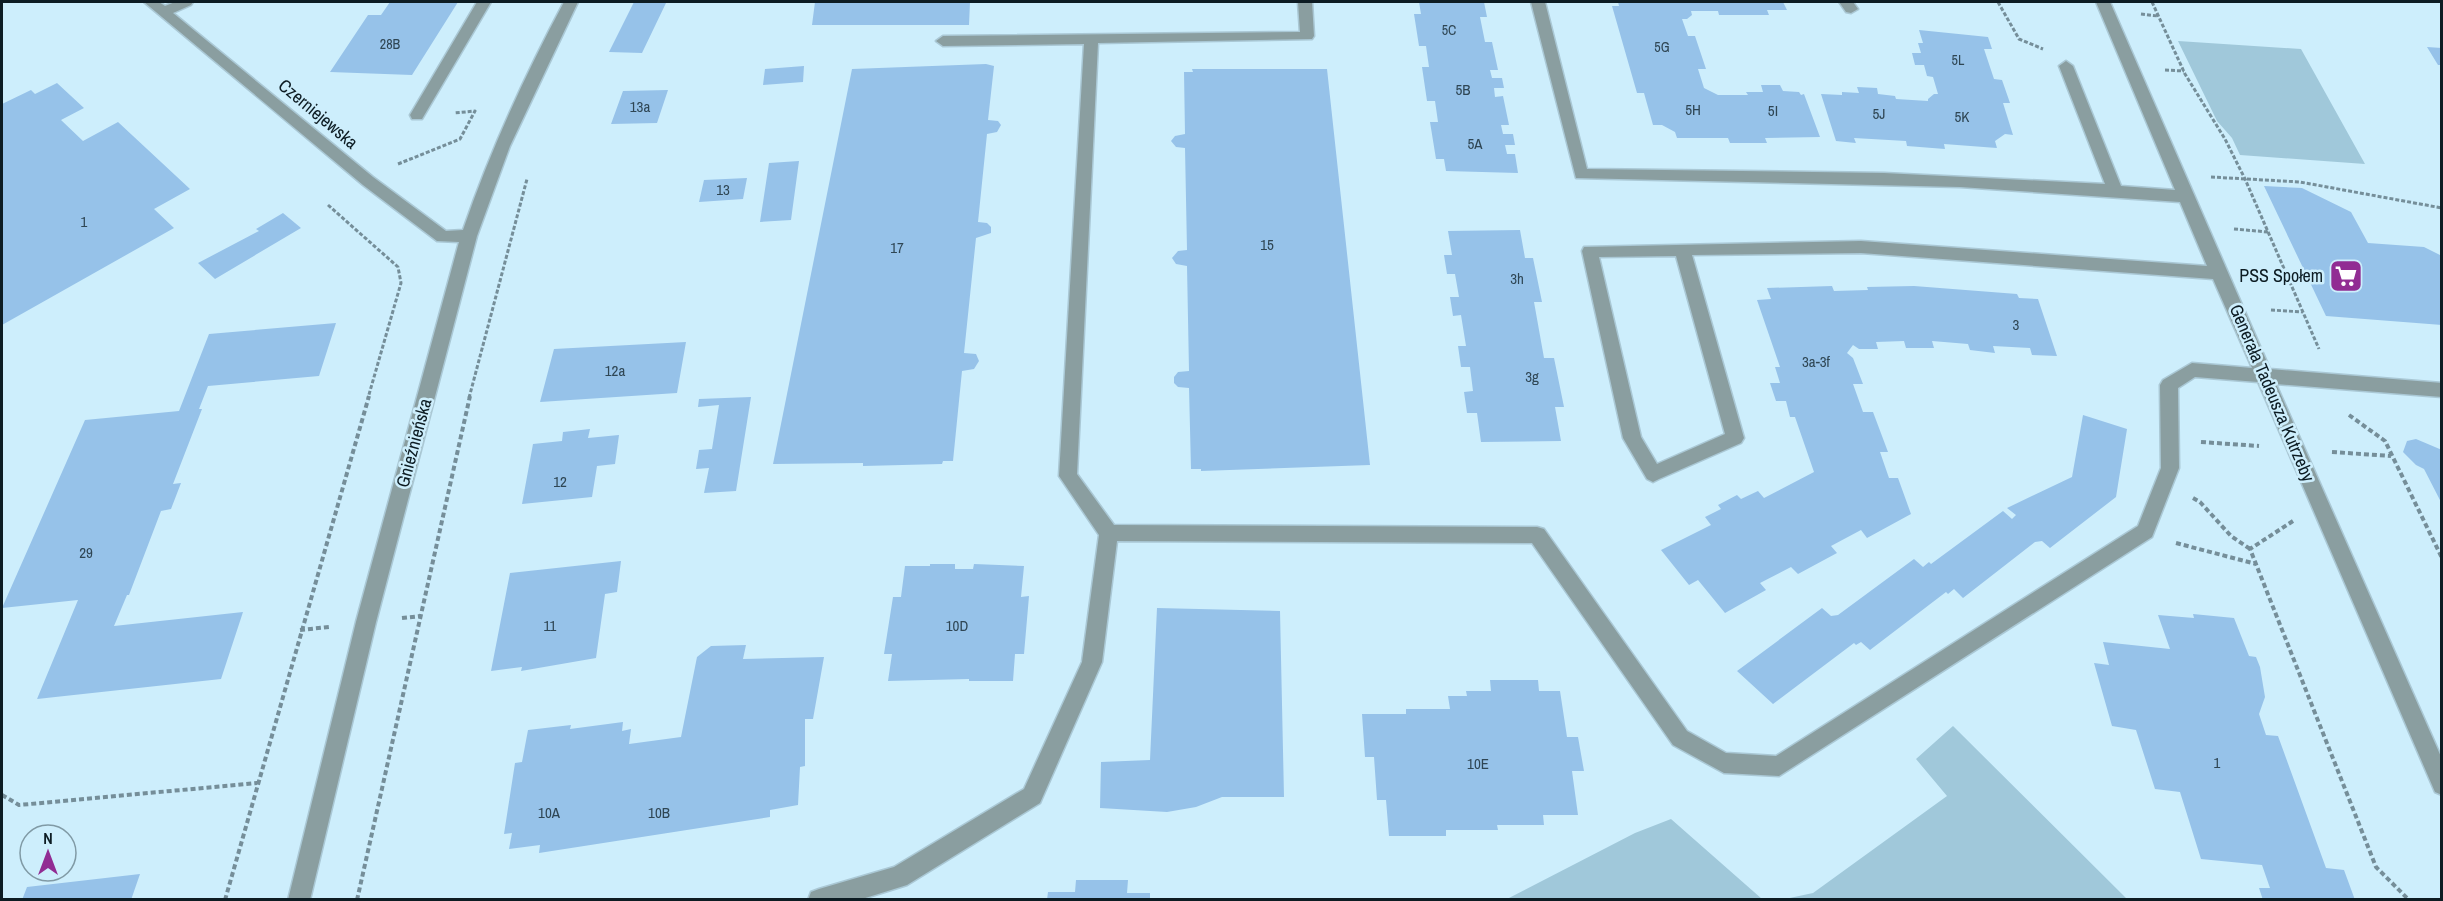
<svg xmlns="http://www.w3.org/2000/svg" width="2443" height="901" font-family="'Archivo Narrow',sans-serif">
	<rect width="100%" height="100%" fill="#cdeefc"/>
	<path fill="#a0c8da" d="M 2178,41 L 2301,49 L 2365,164 L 2240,155 L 2232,138 L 2217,121 Z
		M 1953,726 L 2127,899 L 1785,899 L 1813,893 L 1947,796 L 1916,759 Z
		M 1671,819 L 1762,899 L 1507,899 L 1635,833 Z"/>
	<path fill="#96c2e9" d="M 390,2 L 458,2 L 412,75 L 330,72 L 368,15 L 381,15 Z
		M 634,2 L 666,3 L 642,53 L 609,52 Z
		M 815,2 L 970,2 L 969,25 L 812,25 Z
		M 1419,2 L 1484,2 L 1487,17 L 1480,17 L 1485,42 L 1492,42 L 1498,70 L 1490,70 L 1492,78 L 1502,78 L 1504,88 L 1494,88 L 1495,97 L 1503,96 L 1509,125 L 1501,125 L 1503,134 L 1513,134 L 1515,145 L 1505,145 L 1507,154 L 1515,154 L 1518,173 L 1446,171 L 1444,159 L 1436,159 L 1430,122 L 1438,122 L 1435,101 L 1427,101 L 1422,67 L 1429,67 L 1426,46 L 1419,46 L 1414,14 L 1421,14 Z
		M 1618,2 L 1783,2 L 1787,10 L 1767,10 L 1769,15 L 1719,15 L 1718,11 L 1691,11 L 1692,15 L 1687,19 L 1682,19 L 1688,36 L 1695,36 L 1706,69 L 1698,69 L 1704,88 L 1718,95 L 1748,95 L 1746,92 L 1763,92 L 1761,85 L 1780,85 L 1783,91 L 1799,92 L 1801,95 L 1804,94 L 1820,137 L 1765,138 L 1767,143 L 1730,143 L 1728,138 L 1677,138 L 1675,132 L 1662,125 L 1653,125 L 1644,93 L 1637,93 L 1612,6 L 1619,6 Z
		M 1919,30 L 1988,37 L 1992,49 L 1984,49 L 1994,79 L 2002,80 L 2010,103 L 2003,103 L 2013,135 L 2005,134 L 1995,141 L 1997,148 L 1944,144 L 1945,149 L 1907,146 L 1906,141 L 1854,138 L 1856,143 L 1836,141 L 1821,94 L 1842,95 L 1842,92 L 1859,93 L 1857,87 L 1877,88 L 1878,94 L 1895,96 L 1896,99 L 1928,101 L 1928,99 L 1934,94 L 1938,94 L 1933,77 L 1927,76 L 1924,65 L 1915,65 L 1912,53 L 1921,53 L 1918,43 L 1923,43 Z
		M 2427,47 L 2442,48 L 2442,65 L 2438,65 Z
		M 986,64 L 994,66 L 988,120 L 998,121 L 1001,125 L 997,132 L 987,134 L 978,222 L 987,223 L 991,227 L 991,233 L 976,238 L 964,353 L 976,354 L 979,361 L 974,369 L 962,371 L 953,461 L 943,461 L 942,464 L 863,466 L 863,463 L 773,464 L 852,69 Z
		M 804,66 L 803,82 L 763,85 L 765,69 Z
		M 1192,69 L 1327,69 L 1370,465 L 1201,471 L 1201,469 L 1191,469 L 1189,388 L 1178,387 L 1174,383 L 1174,377 L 1178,372 L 1189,371 L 1187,266 L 1176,264 L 1172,258 L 1178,251 L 1187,250 L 1185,148 L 1176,147 L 1171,141 L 1175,136 L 1185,134 L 1184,72 L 1193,72 Z
		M 57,83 L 84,108 L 61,120 L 83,141 L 118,122 L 190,189 L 154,209 L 174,228 L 2,325 L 2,104 L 31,90 L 35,94 Z
		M 668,90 L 657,123 L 611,124 L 623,91 Z
		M 799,161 L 791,220 L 760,222 L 769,163 Z
		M 747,178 L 743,199 L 699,202 L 704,180 Z
		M 2264,186 L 2302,188 L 2351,212 L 2368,243 L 2424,247 L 2442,256 L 2442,325 L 2326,316 Z
		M 283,213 L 301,228 L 215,279 L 198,263 L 259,231 L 256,229 Z
		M 1520,230 L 1525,258 L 1533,258 L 1542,302 L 1534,302 L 1544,358 L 1554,358 L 1564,407 L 1555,407 L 1561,441 L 1481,442 L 1477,413 L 1467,413 L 1464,392 L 1473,391 L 1470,367 L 1461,367 L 1458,346 L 1466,346 L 1461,315 L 1453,316 L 1450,297 L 1459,297 L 1455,274 L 1447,274 L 1444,255 L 1452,255 L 1448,231 Z
		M 1832,286 L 1834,291 L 1868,290 L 1867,287 L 1914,286 L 2017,294 L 2019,298 L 2038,299 L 2057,356 L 2032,355 L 2030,348 L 1993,346 L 1995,353 L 1970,350 L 1968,344 L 1932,341 L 1934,348 L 1906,348 L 1904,341 L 1876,342 L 1878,349 L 1859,349 L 1853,345 L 1847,353 L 1853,358 L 1863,384 L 1853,384 L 1863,412 L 1873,412 L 1888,452 L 1880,452 L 1889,478 L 1898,478 L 1911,514 L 1867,538 L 1861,530 L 1831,546 L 1837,553 L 1798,574 L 1791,567 L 1760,583 L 1766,590 L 1725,613 L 1698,580 L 1689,585 L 1661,550 L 1711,525 L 1705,517 L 1721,509 L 1718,505 L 1737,495 L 1741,499 L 1758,491 L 1764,498 L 1814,472 L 1795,417 L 1790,417 L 1786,401 L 1776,401 L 1770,383 L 1780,383 L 1775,367 L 1780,367 L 1757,300 L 1771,299 L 1767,288 Z
		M 336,323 L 319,376 L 208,386 L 199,409 L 202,409 L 173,484 L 181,483 L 171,509 L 161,511 L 129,595 L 127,595 L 114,626 L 243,612 L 221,679 L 37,699 L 78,600 L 2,608 L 85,420 L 179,411 L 209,334 Z
		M 686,342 L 677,393 L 540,402 L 554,349 Z
		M 751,397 L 736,491 L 704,493 L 709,468 L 696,469 L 699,450 L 712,449 L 719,405 L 698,407 L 699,399 Z
		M 2083,415 L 2127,429 L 2116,497 L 2050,548 L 2042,541 L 2035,542 L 1963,598 L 1954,589 L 1948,594 L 1946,592 L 1870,650 L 1861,642 L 1856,645 L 1854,643 L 1773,704 L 1737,671 L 1822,608 L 1831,616 L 1838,615 L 1914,559 L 1923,567 L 1929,562 L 1931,564 L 2003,511 L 2012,519 L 2016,515 L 2007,508 L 2072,477 Z
		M 590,429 L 588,438 L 619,435 L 615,464 L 597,466 L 592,497 L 522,504 L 533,444 L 562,441 L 563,432 Z
		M 2416,439 L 2442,450 L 2442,504 L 2424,469 L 2416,465 L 2403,452 L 2407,441 Z
		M 621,561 L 617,592 L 605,594 L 596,658 L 521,671 L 522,667 L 491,671 L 510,573 Z
		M 930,564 L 955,564 L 955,569 L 973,569 L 974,564 L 1024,566 L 1021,597 L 1029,596 L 1024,654 L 1015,654 L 1013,681 L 969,681 L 969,679 L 888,681 L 892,654 L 884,654 L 893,597 L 901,597 L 905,566 L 930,566 Z
		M 1157,608 L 1280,611 L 1284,797 L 1222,797 L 1196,807 L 1167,812 L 1100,808 L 1101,762 L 1150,760 Z
		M 2193,614 L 2234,618 L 2249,656 L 2256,657 L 2260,667 L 2265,697 L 2259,714 L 2266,735 L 2278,736 L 2326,868 L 2344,870 L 2355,900 L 2263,900 L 2259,888 L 2270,888 L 2262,865 L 2201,859 L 2180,792 L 2155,789 L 2136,730 L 2112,726 L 2094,663 L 2109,665 L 2103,642 L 2170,649 L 2158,615 L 2194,618 Z
		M 746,645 L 743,659 L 824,657 L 813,719 L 805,719 L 805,766 L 800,767 L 798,805 L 770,810 L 770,817 L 539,853 L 540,845 L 509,849 L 512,833 L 504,834 L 515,763 L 522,762 L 528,730 L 571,725 L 570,729 L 623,722 L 622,731 L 631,729 L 629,744 L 681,737 L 697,657 L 711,646 Z
		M 1490,680 L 1538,680 L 1539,691 L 1560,691 L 1567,737 L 1578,737 L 1584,771 L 1572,771 L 1578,815 L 1543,815 L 1544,825 L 1497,825 L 1498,830 L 1446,830 L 1446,836 L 1389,836 L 1386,800 L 1377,800 L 1374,757 L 1365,757 L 1362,714 L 1406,714 L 1406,709 L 1450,709 L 1448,696 L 1467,696 L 1466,691 L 1491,691 Z
		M 140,874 L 131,900 L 22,900 L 27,887 Z
		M 1076,880 L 1128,880 L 1127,893 L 1150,893 L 1150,900 L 1047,900 L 1048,892 L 1075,892 Z"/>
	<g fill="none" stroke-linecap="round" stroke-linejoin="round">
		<defs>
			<path id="minor" d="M 144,2 L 159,2 L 165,6 L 175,2 L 193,2 L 191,5 L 173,13 L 373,177 L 446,231 L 463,230 C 490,151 525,75 564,2 L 578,2 L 510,146 L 477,236 L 376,622 L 310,900 L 288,900 L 356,622 L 459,242 L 437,241 L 363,185 Z
				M 477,2 L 491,2 L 422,119 L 412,119 L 410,115 Z
				M 1298,2 L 1312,2 L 1314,36 L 1312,39 L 1098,43 L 1077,474 L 1114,525 L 1537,527 L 1544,529 L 1687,731 L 1726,753 L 1776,756 L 2138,526 L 2161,468 L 2160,385 L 2163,380 L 2192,363 L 2252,368 L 2213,279 L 1861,253 L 1692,255 L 1744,438 L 1741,443 L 1659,479 L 1653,482 L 1647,479 L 1623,438 L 1582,251 L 1584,247 L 1861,241 L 2207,266 L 2180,202 L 1960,187 L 1576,178 L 1531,2 L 1545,2 L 1587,169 L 1884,173 L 2105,184 L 2059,66 L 2066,61 L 2073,66 L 2121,186 L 2175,190 L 2096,2 L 2110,2 L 2270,369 L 2442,383 L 2442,397 L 2276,384 L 2442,759 L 2442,795 L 2435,792 L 2258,382 L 2195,377 L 2178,388 L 2179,468 L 2152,537 L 1779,776 L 1724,773 L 1673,745 L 1532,543 L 1117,541 L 1102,662 L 1040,803 L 907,885 L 859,900 L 808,900 L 811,892 L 819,889 L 894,867 L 1024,789 L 1082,662 L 1099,535 L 1059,476 L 1084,44 L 943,46 L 936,41 L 943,36 L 1300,32 ZM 1676,256 L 1725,434 L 1657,464 L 1641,437 L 1599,257 Z
				M 1839,2 L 1853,2 L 1858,9 L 1851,13 L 1846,12 Z"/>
		</defs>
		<use href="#minor" stroke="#aac8d5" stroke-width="3"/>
		<path stroke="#758e99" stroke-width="3" stroke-dasharray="4 2" stroke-linecap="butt" d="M 1998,2 L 2019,39 L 2043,49
			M 2152,2 L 2185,74 L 2225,139 L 2245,179 L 2319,349
			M 2141,14 L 2158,16
			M 2165,70 L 2184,71
			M 398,164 L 460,139 L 475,111 L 454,113
			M 2211,177 L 2300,182 L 2442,208
			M 328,205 L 398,267 L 401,283 L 368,398
			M 2234,229 L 2268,232
			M 2271,310 L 2303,312
			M 469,398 L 527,179"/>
		<path stroke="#758e99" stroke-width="4" stroke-dasharray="5 3" stroke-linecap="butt" d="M 2349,415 L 2385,441 L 2442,558
			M 2201,442 L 2259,446
			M 2332,452 L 2391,456
			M 2193,498 L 2200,502 L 2231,536 L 2250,549
			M 2293,521 L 2250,549 L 2376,867 L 2409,900
			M 2176,543 L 2256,564
			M 402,618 L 421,616
			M 300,630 L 329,627
			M 2,795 L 19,805 L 257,783
			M 225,900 L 369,396
			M 357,900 L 470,396"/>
		<use href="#minor" fill="#8a9ea0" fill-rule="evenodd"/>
	</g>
	<defs>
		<symbol id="supermarket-square" viewBox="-11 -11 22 22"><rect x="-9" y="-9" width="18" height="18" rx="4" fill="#912c93" stroke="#cdeefc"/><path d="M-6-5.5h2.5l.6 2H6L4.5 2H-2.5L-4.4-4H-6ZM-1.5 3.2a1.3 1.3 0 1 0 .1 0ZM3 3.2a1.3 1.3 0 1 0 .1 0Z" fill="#fff"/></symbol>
	</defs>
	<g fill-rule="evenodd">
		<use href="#supermarket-square" x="2327" y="257" width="38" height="38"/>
	</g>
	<g text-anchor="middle" stroke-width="5" stroke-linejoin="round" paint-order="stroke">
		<g font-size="14" fill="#2f4654">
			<text x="1449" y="35">5C</text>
			<text x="390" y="49">28B</text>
			<text x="1662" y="52">5G</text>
			<text x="1958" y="65">5L</text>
		</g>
		<g font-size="15" fill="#2f4654">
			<text x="1463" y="95">5B</text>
			<text x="640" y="112">13a</text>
			<text x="1693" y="115">5H</text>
			<text x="1773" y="116">5I</text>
			<text x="1879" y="119">5J</text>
			<text x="1962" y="122">5K</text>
			<text x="1475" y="149">5A</text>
			<text x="723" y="195">13</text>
			<text x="84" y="227">1</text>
			<text x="1267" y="250">15</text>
			<text x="897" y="253">17</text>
			<text x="1517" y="284">3h</text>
			<text x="2016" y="330">3</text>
			<text x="1816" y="367">3a-3f</text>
			<text x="615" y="376">12a</text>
			<text x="1532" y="382">3g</text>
			<text x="560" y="487">12</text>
			<text x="86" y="558">29</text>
			<text x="550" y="631">11</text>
			<text x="957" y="631">10D</text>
			<text x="2217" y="768">1</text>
			<text x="1478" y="769">10E</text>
			<text x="549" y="818">10A</text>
			<text x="659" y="818">10B</text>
		</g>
		<g font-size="18" fill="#0d1c23" stroke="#cdeefc">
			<text transform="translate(318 114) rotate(40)" y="6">Czerniejewska</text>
			<text transform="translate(2272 393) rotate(67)" y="6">Generała Tadeusza Kutrzeby</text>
			<text transform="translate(414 443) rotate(-75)" y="6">Gnieźnieńska</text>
		</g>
		<g font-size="18" fill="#0d1c23" stroke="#cdeefc" text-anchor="end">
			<text x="2323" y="282">PSS Społem</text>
		</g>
	</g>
	<rect width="2443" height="901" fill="none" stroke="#0d1c23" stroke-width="6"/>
	<g transform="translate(48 853)"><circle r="28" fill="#cdeefc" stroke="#809aa5" stroke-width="1.5"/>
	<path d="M0-4.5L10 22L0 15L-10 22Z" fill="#912c93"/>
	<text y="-9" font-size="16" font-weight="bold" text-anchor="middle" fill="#0d1c23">N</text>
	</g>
</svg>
